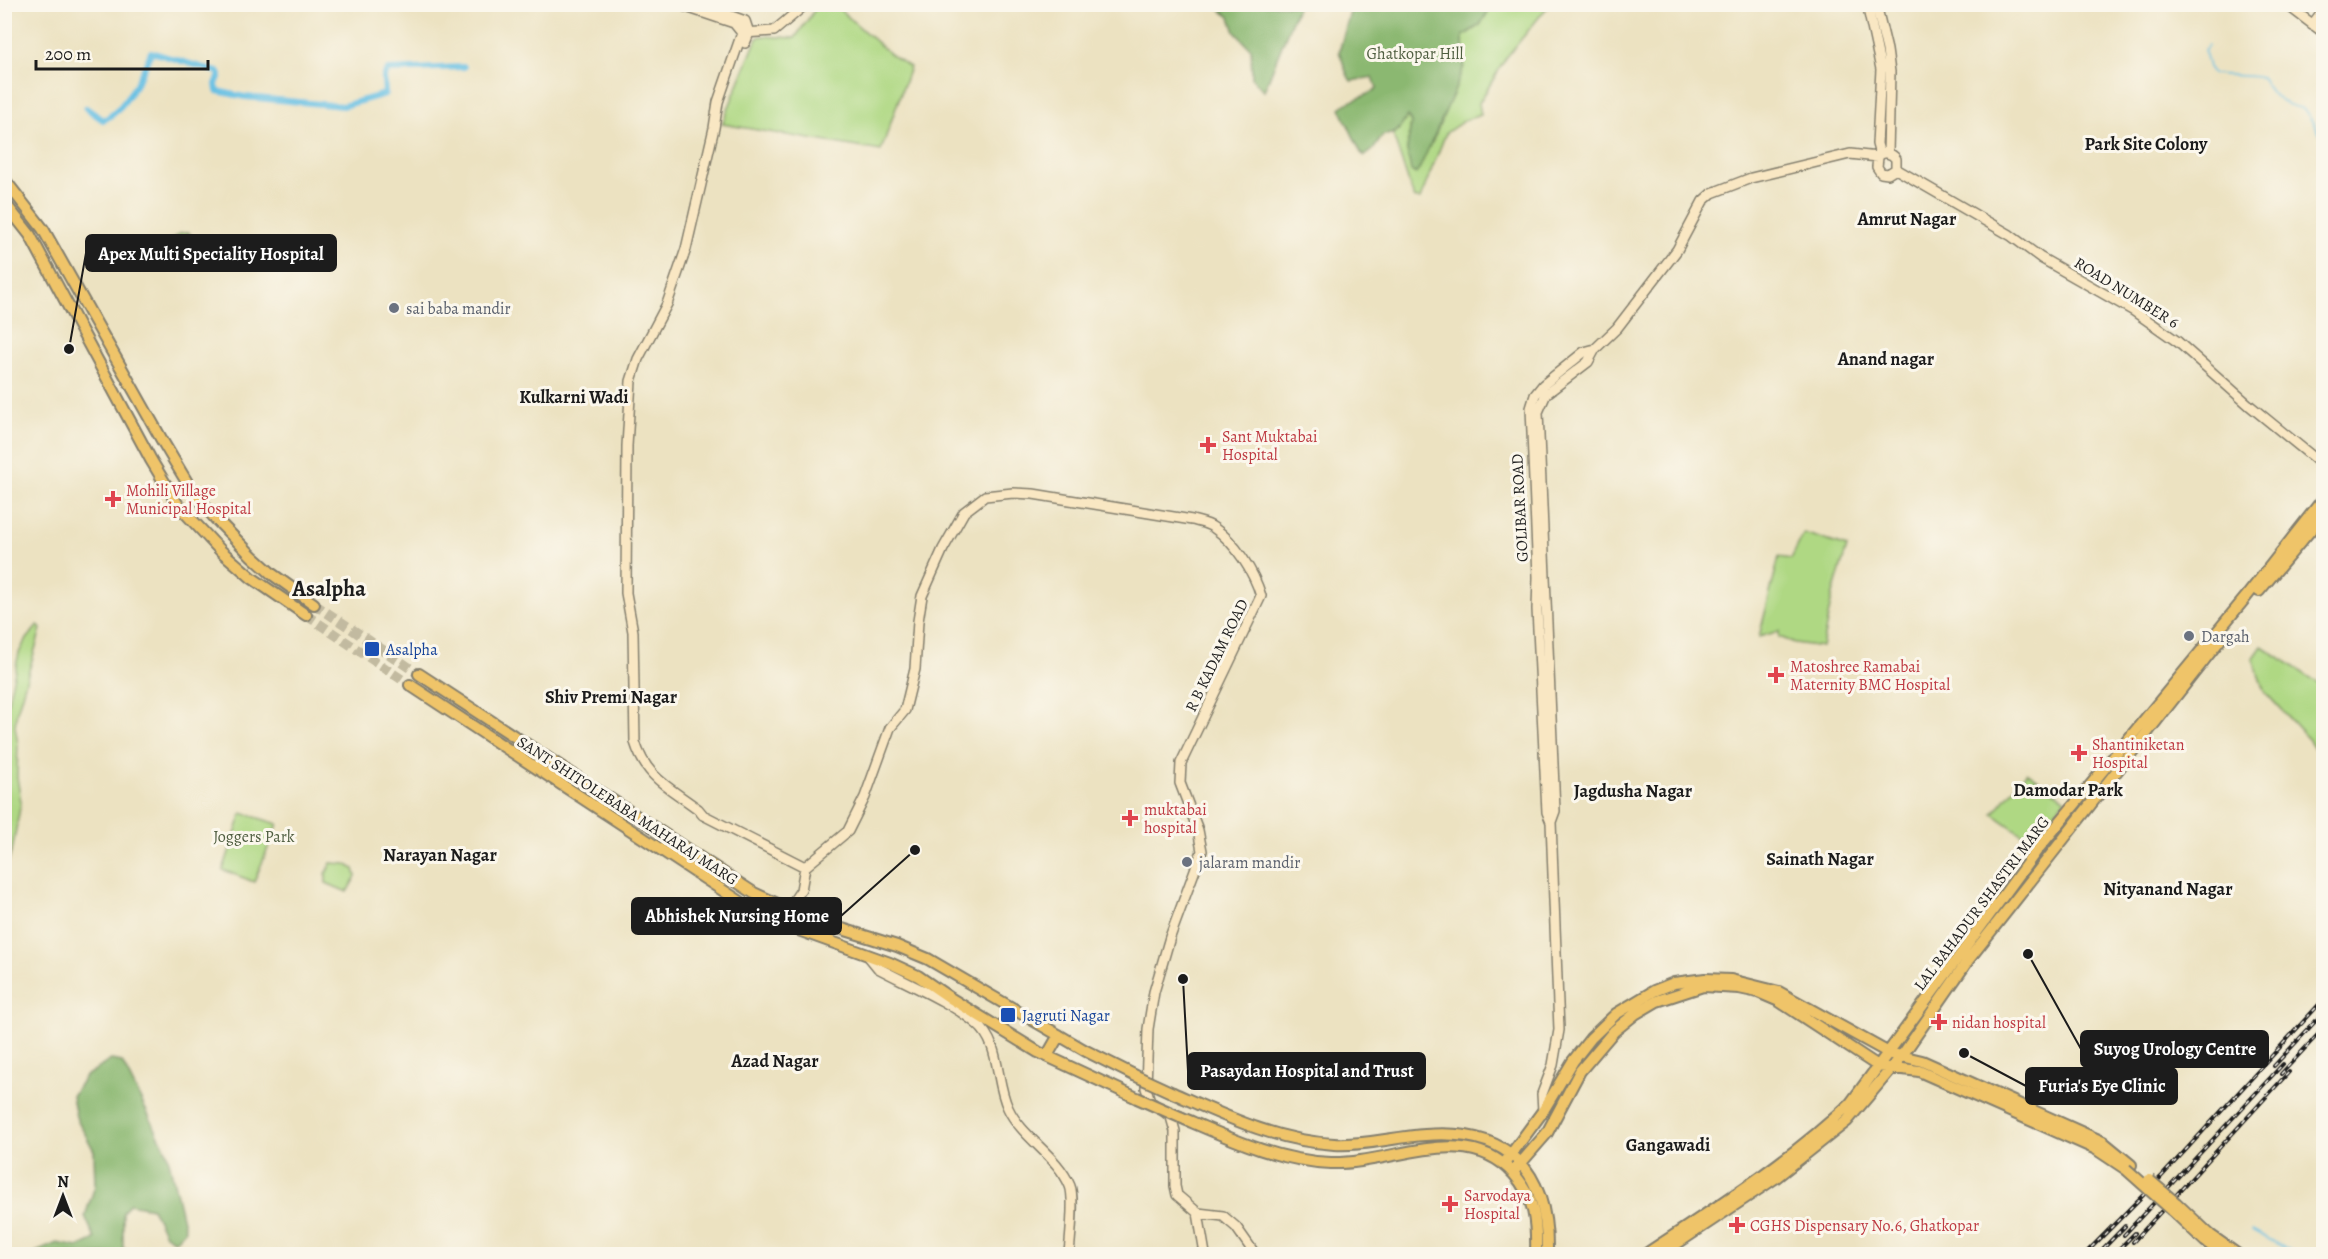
<svg xmlns="http://www.w3.org/2000/svg" width="2328" height="1259" font-family="Alegreya,serif">
	<rect width="100%" height="100%" fill="#fbf7ec"/>
	<filter id="ink" filterUnits="userSpaceOnUse"><feTurbulence type="fractalNoise" baseFrequency=".0167" numOctaves="2"/><feDisplacementMap in="SourceGraphic" scale="12" xChannelSelector="R" yChannelSelector="G"/><feConvolveMatrix kernelMatrix="1 2 1 2 8 2 1 2 1" color-interpolation-filters="sRGB"/></filter>
	<filter id="wash" filterUnits="userSpaceOnUse"><feTurbulence type="fractalNoise" baseFrequency=".008" numOctaves="4" result="noise"/><feDisplacementMap in="SourceGraphic" scale="24" xChannelSelector="R" yChannelSelector="G"/><feGaussianBlur stdDeviation="1.35" result="paint"/><feColorMatrix in="noise" values="0 0 0 0 0 0 0 0 0 0 0 0 0 0 0 0 0 1.4 0 .05"/><feComposite in="paint" operator="in"/></filter>
	<g filter="url(#wash)">
		<rect width="100%" height="100%" fill="#ece2c1"/>
		<path fill="#afd883" stroke="#667a50" stroke-width="1.5" d="M 818,5 L 837,7 L 891,55 L 910,67 L 881,151 L 722,124 L 757,38 L 762,36 L 795,38 Z
			M 1492,5 L 1549,5 L 1506,58 L 1479,103 L 1481,115 L 1465,120 L 1446,133 L 1420,199 L 1414,198 L 1393,135 L 1399,129 L 1407,116 L 1411,122 L 1407,150 L 1432,143 L 1464,66 L 1463,36 L 1480,25 Z
			M 181,233 L 189,233 L 193,237 L 195,256 L 184,263 L 170,241 Z
			M 1804,533 L 1847,547 L 1832,597 L 1822,647 L 1795,643 L 1779,637 L 1779,631 L 1759,637 L 1779,557 L 1791,559 Z
			M 38,625 L 41,629 L 17,712 L 15,726 L 18,744 L 17,777 L 21,802 L 13,846 L 5,871 L 5,714 L 19,653 L 24,643 Z
			M 2262,646 L 2323,686 L 2323,761 L 2309,740 L 2264,691 L 2253,659 Z
			M 2027,772 L 2065,799 L 2033,842 L 1993,814 Z
			M 242,813 L 278,824 L 254,882 L 223,870 Z
			M 331,863 L 346,864 L 354,869 L 356,876 L 347,892 L 326,883 L 326,874 Z"/>
		<path fill="#8bb871" stroke="#546a46" stroke-width="1.5" d="M 1213,5 L 1298,5 L 1264,91 L 1252,78 L 1251,49 L 1235,32 L 1230,17 Z
			M 1352,5 L 1492,5 L 1480,25 L 1463,36 L 1464,66 L 1455,90 L 1417,174 L 1411,171 L 1407,150 L 1411,122 L 1408,116 C 1399,128 1400,134 1383,135 L 1373,150 L 1365,156 L 1361,153 L 1340,108 C 1352,98 1366,98 1377,88 L 1373,77 L 1351,81 C 1344,71 1344,62 1339,52 Z
			M 111,1060 L 122,1062 L 167,1152 L 185,1230 L 175,1241 L 165,1235 L 152,1208 L 129,1204 L 123,1212 L 123,1249 L 179,1254 L 35,1254 L 36,1252 L 57,1243 L 78,1247 L 95,1239 L 85,1216 L 95,1186 L 94,1151 L 76,1117 L 72,1096 L 84,1077 Z"/>
		<g fill="none" stroke-linecap="round" stroke-linejoin="round">
			<path stroke="#65bfe3" stroke-width="1.5" d="M 2208,45 L 2204,50 C 2208,58 2207,66 2212,74 L 2261,77 C 2275,100 2278,103 2304,109 L 2324,139
				M 2252,1230 L 2296,1254"/>
			<path stroke="#65bfe3" stroke-width="6" d="M 86,108 L 103,120 C 124,112 143,73 151,52 L 218,72 L 220,75 L 216,84 L 217,91 L 245,97 L 343,106 L 385,94 L 384,76 L 388,70 L 464,67"/>
		</g>
	</g>
	<g filter="url(#ink)">
		<g fill="none" stroke-linecap="round" stroke-linejoin="round">
			<path stroke="#c2baa0" stroke-width="10" stroke-dasharray="10 5" stroke-linecap="butt" d="M 314,604 L 419,674
				M 306,615 L 410,685"/>
			<defs>
				<path id="secondary" d="M 677,4 L 734,23 L 742,33 L 718,102 L 714,128 L 686,249 L 667,304 L 638,359 L 631,381 L 627,446 L 626,593 L 633,632 L 635,742 C 646,778 669,787 698,809 L 703,815 L 805,867
					M 698,4 L 745,21 L 749,33 L 745,43
					M 1867,4 L 1881,69 L 1877,144 L 1880,155
					M 1876,4 L 1887,50 L 1890,72 L 1888,153
					M 2286,4 L 2324,33
					M 2312,25 L 2324,9
					M 743,33 L 774,31 L 806,4
					M 1878,157 L 1877,167 L 1881,173 L 1888,174 L 1896,169
					M 1896,169 L 2010,235 L 2041,258 L 2134,311 L 2178,342 L 2249,405 L 2324,466
					M 1551,822 L 1555,811 L 1538,412 L 1546,394 L 1588,362 L 1595,349
					M 805,867 L 848,831 L 865,797 L 890,728 L 905,710 L 915,669 L 918,621 L 922,596 L 943,549 L 964,512 L 985,496 L 1013,493 L 1033,494 L 1192,520 C 1199,522 1208,523 1214,528 C 1235,542 1254,572 1261,596 L 1181,763 L 1180,783 L 1198,830 L 1202,851 L 1170,937 L 1154,992 L 1148,1029 L 1146,1088 L 1150,1101 L 1171,1117 L 1175,1131 L 1175,1186 L 1177,1195 L 1198,1213 L 1223,1216 L 1236,1227 L 1255,1254
					M 779,923 L 801,890 L 805,867
					M 869,957 L 878,968 C 906,983 953,1003 977,1024 C 1001,1044 995,1081 1008,1108 C 1022,1138 1057,1155 1070,1186 C 1075,1198 1070,1240 1069,1254
					M 1543,1111 L 1542,1094 L 1553,1065 L 1559,1030 L 1551,822 L 1547,812 L 1537,609 L 1538,577 L 1531,408 L 1535,395 L 1543,385 L 1584,352 L 1595,349 L 1617,328 L 1677,250 L 1703,201 L 1712,193 L 1751,178 L 1850,154 L 1878,157 C 1882,150 1892,153 1896,159 L 1896,169
					M 1198,1213 L 1205,1254"/>
				<path id="primary" d="M 4,179 L 43,229 L 163,442 L 191,489 L 215,518 L 252,556 L 272,574 L 314,604
					M 4,202 L 30,235 L 151,460 L 178,505 L 221,551 L 252,578 L 306,615
					M 2259,591 L 2324,514
					M 419,674 L 754,893 L 810,919 L 897,946 L 928,959 L 1086,1051 L 1134,1075
					M 410,685 L 765,918 L 890,963 L 918,976 L 950,998 L 1038,1052 L 1137,1098
					M 1047,1056 L 1059,1035
					M 1173,1093 C 1225,1116 1276,1141 1334,1144 C 1364,1146 1394,1137 1425,1135 C 1509,1128 1549,1171 1547,1254
					M 1180,1117 C 1229,1138 1277,1161 1331,1163 C 1391,1165 1466,1120 1514,1174 C 1535,1197 1537,1224 1536,1254
					M 1504,1164 L 1543,1111 L 1573,1061 L 1591,1038 L 1616,1014 L 1654,991 L 1674,983 L 1705,979 L 1731,980 L 1779,992 L 1889,1053 L 1922,1061 L 2103,1142 L 2131,1165
					M 1513,1172 L 1547,1133 L 1580,1071 L 1614,1031 L 1635,1014 L 1657,1001 L 1703,986 L 1739,988 L 1758,992 L 1779,1001 L 1878,1066 L 1919,1071 L 2096,1149 L 2126,1169
					M 2176,1203 L 2210,1235 L 2237,1254
					M 2172,1210 L 2205,1241 L 2223,1254
					M 1646,1254 C 1717,1207 1789,1162 1851,1103 L 2037,850 L 2246,597 L 2324,498
					M 1661,1254 L 1775,1178 L 1847,1121 L 1901,1057 L 1969,959 L 2223,636"/>
			</defs>
			<use href="#secondary" stroke="#847f6e" stroke-width="12"/>
			<use href="#primary" stroke="#847f6e" stroke-width="14"/>
			<use href="#secondary" stroke="#f9e7c3" stroke-width="9"/>
			<use href="#primary" stroke="#efc469" stroke-width="10"/>
			<defs>
				<path id="rail" d="M 2274,1066 L 2324,1012
					M 2281,1074 L 2324,1028
					M 2124,1235 L 2283,1064
					M 2133,1242 L 2289,1072
					M 2085,1254 L 2161,1177 L 2324,999
					M 2098,1254 L 2125,1226
					M 2114,1254 L 2135,1233"/>
			</defs>
			<use href="#rail" stroke="#1c1c1c" stroke-width="4"/>
			<use href="#rail" stroke="#fbf7ec" stroke-width="1.5" stroke-dasharray="4.5" stroke-linecap="butt"/>
			<defs>
				<path id="primary-bridge" d="M 1134,1075 L 1173,1093
					M 1137,1098 L 1180,1117
					M 2126,1169 L 2172,1210
					M 2149,1180 L 2176,1203"/>
			</defs>
			<use href="#primary-bridge" stroke="#847f6e" stroke-width="14" stroke-linecap="butt"/>
			<use href="#primary-bridge" stroke="#efc469" stroke-width="10"/>
		</g>
	</g>
	<g fill="#6b7280" stroke="#fbf7ec" stroke-width="2">
		<circle cx="394" cy="308" r="6"/>
		<circle cx="2189" cy="636" r="6"/>
		<circle cx="1187" cy="862" r="6"/>
	</g>
	<g fill="#e0444e" stroke="#fbf7ec" stroke-width="2">
		<path d="M1205 436h6v6h6v6h-6v6h-6v-6h-6v-6h6z"/>
		<path d="M110 490h6v6h6v6h-6v6h-6v-6h-6v-6h6z"/>
		<path d="M1773 666h6v6h6v6h-6v6h-6v-6h-6v-6h6z"/>
		<path d="M2076 744h6v6h6v6h-6v6h-6v-6h-6v-6h6z"/>
		<path d="M1127 809h6v6h6v6h-6v6h-6v-6h-6v-6h6z"/>
		<path d="M1936 1013h6v6h6v6h-6v6h-6v-6h-6v-6h6z"/>
		<path d="M1447 1195h6v6h6v6h-6v6h-6v-6h-6v-6h6z"/>
		<path d="M1734 1216h6v6h6v6h-6v6h-6v-6h-6v-6h6z"/>
	</g>
	<g fill="#1a4fb4" stroke="#fbf7ec" stroke-width="2">
		<rect x="364" y="641" width="16" height="16" rx="3"/>
		<rect x="1000" y="1007" width="16" height="16" rx="3"/>
	</g>
	<g text-anchor="middle" stroke-width="6" stroke-linejoin="round" paint-order="stroke">
		<g font-size="16" fill="#4f5e40" stroke="#fbf7ec">
			<text x="1415" y="59">Ghatkopar Hill</text>
			<text x="254" y="842">Joggers Park</text>
		</g>
		<g font-size="16" fill="#1c1c1c" stroke="#fbf7ec">
			<text transform="translate(2127 292) rotate(32)" y="6">ROAD NUMBER 6</text>
			<text transform="translate(1519 508) rotate(-93)" y="6">GOLIBAR ROAD</text>
			<text transform="translate(1216 655) rotate(-64)" y="6">R B KADAM ROAD</text>
			<text transform="translate(628 810) rotate(33)" y="6">SANT SHITOLEBABA MAHARAJ MARG</text>
			<text transform="translate(1981 903) rotate(-53)" y="6">LAL BAHADUR SHASTRI MARG</text>
		</g>
		<g font-size="16" fill="#5b616d" stroke="#fbf7ec" text-anchor="start">
			<text x="406" y="314">sai baba mandir</text>
			<text x="2201" y="642">Dargah</text>
			<text x="1199" y="868">jalaram mandir</text>
		</g>
		<g font-size="16" fill="#be3a42" stroke="#fbf7ec" text-anchor="start">
			<text x="1222" y="442">Sant Muktabai<tspan x="1222" dy="18">Hospital</tspan></text>
			<text x="126" y="496">Mohili Village<tspan x="126" dy="18">Municipal Hospital</tspan></text>
			<text x="1790" y="672">Matoshree Ramabai<tspan x="1790" dy="18">Maternity BMC Hospital</tspan></text>
			<text x="2092" y="750">Shantiniketan<tspan x="2092" dy="18">Hospital</tspan></text>
			<text x="1144" y="815">muktabai<tspan x="1144" dy="18">hospital</tspan></text>
			<text x="1952" y="1028">nidan hospital</text>
			<text x="1464" y="1201">Sarvodaya<tspan x="1464" dy="18">Hospital</tspan></text>
			<text x="1750" y="1231">CGHS Dispensary No.6, Ghatkopar</text>
		</g>
		<g font-size="16" fill="#164399" stroke="#fbf7ec" text-anchor="start">
			<text x="386" y="655">Asalpha</text>
			<text x="1022" y="1021">Jagruti Nagar</text>
		</g>
		<g font-size="18" font-weight="bold" fill="#1c1c1c" stroke="#fbf7ec">
			<text x="2146" y="150">Park Site Colony</text>
			<text x="1907" y="225">Amrut Nagar</text>
			<text x="1886" y="365">Anand nagar</text>
			<text x="574" y="403">Kulkarni Wadi</text>
			<text x="611" y="703">Shiv Premi Nagar</text>
			<text x="2068" y="796">Damodar Park</text>
			<text x="1633" y="797">Jagdusha Nagar</text>
			<text x="440" y="861">Narayan Nagar</text>
			<text x="1820" y="865">Sainath Nagar</text>
			<text x="2168" y="895">Nityanand Nagar</text>
			<text x="775" y="1067">Azad Nagar</text>
			<text x="1668" y="1151">Gangawadi</text>
		</g>
		<g font-size="22" font-weight="bold" fill="#1c1c1c" stroke="#fbf7ec">
			<text x="329" y="596">Asalpha</text>
		</g>
	</g>
	<path fill="none" stroke="#1c1c1c" stroke-width="2" d="M69 349L86 253M915 850L841 916M2028 954L2081 1049M1183 979L1188 1071M1964 1053L2026 1086"/>
	<g fill="#1c1c1c" stroke="#fbf7ec" stroke-width="2">
		<circle cx="69" cy="349" r="6"/>
		<circle cx="915" cy="850" r="6"/>
		<circle cx="2028" cy="954" r="6"/>
		<circle cx="1183" cy="979" r="6"/>
		<circle cx="1964" cy="1053" r="6"/>
	</g>
	<g fill="#1c1c1c" stroke="#1c1c1c" stroke-width="2">
		<rect x="86" y="235" width="250" height="36" rx="6"/>
		<rect x="632" y="898" width="209" height="36" rx="6"/>
		<rect x="2081" y="1031" width="187" height="36" rx="6"/>
		<rect x="1188" y="1053" width="237" height="36" rx="6"/>
		<rect x="2026" y="1068" width="151" height="36" rx="6"/>
	</g>
	<g font-size="18" text-anchor="middle" font-weight="bold" fill="#fff">
		<text x="211" y="260">Apex Multi Speciality Hospital</text>
		<text x="737" y="922">Abhishek Nursing Home</text>
		<text x="2175" y="1055">Suyog Urology Centre</text>
		<text x="1307" y="1077">Pasaydan Hospital and Trust</text>
		<text x="2102" y="1092">Furia's Eye Clinic</text>
	</g>
	<rect width="2328" height="1259" fill="none" stroke="#fbf7ec" stroke-width="24"/>
	<g transform="translate(63 1196)" stroke="#fbf7ec" stroke-width="4.5" paint-order="stroke">
	<path d="M0-4.5L10 22L0 15L-10 22Z" fill="#1c1c1c"/>
	<text y="-9" font-size="16" font-weight="bold" text-anchor="middle" fill="#1c1c1c">N</text>
	</g>
	<path d="M36 60v9h172v-9" fill="none" stroke="#1c1c1c" stroke-width="3"/>
	<text x="45" y="60" font-size="18" fill="#1c1c1c" stroke="#fbf7ec" stroke-width="4.5" paint-order="stroke">200 m</text>
</svg>
